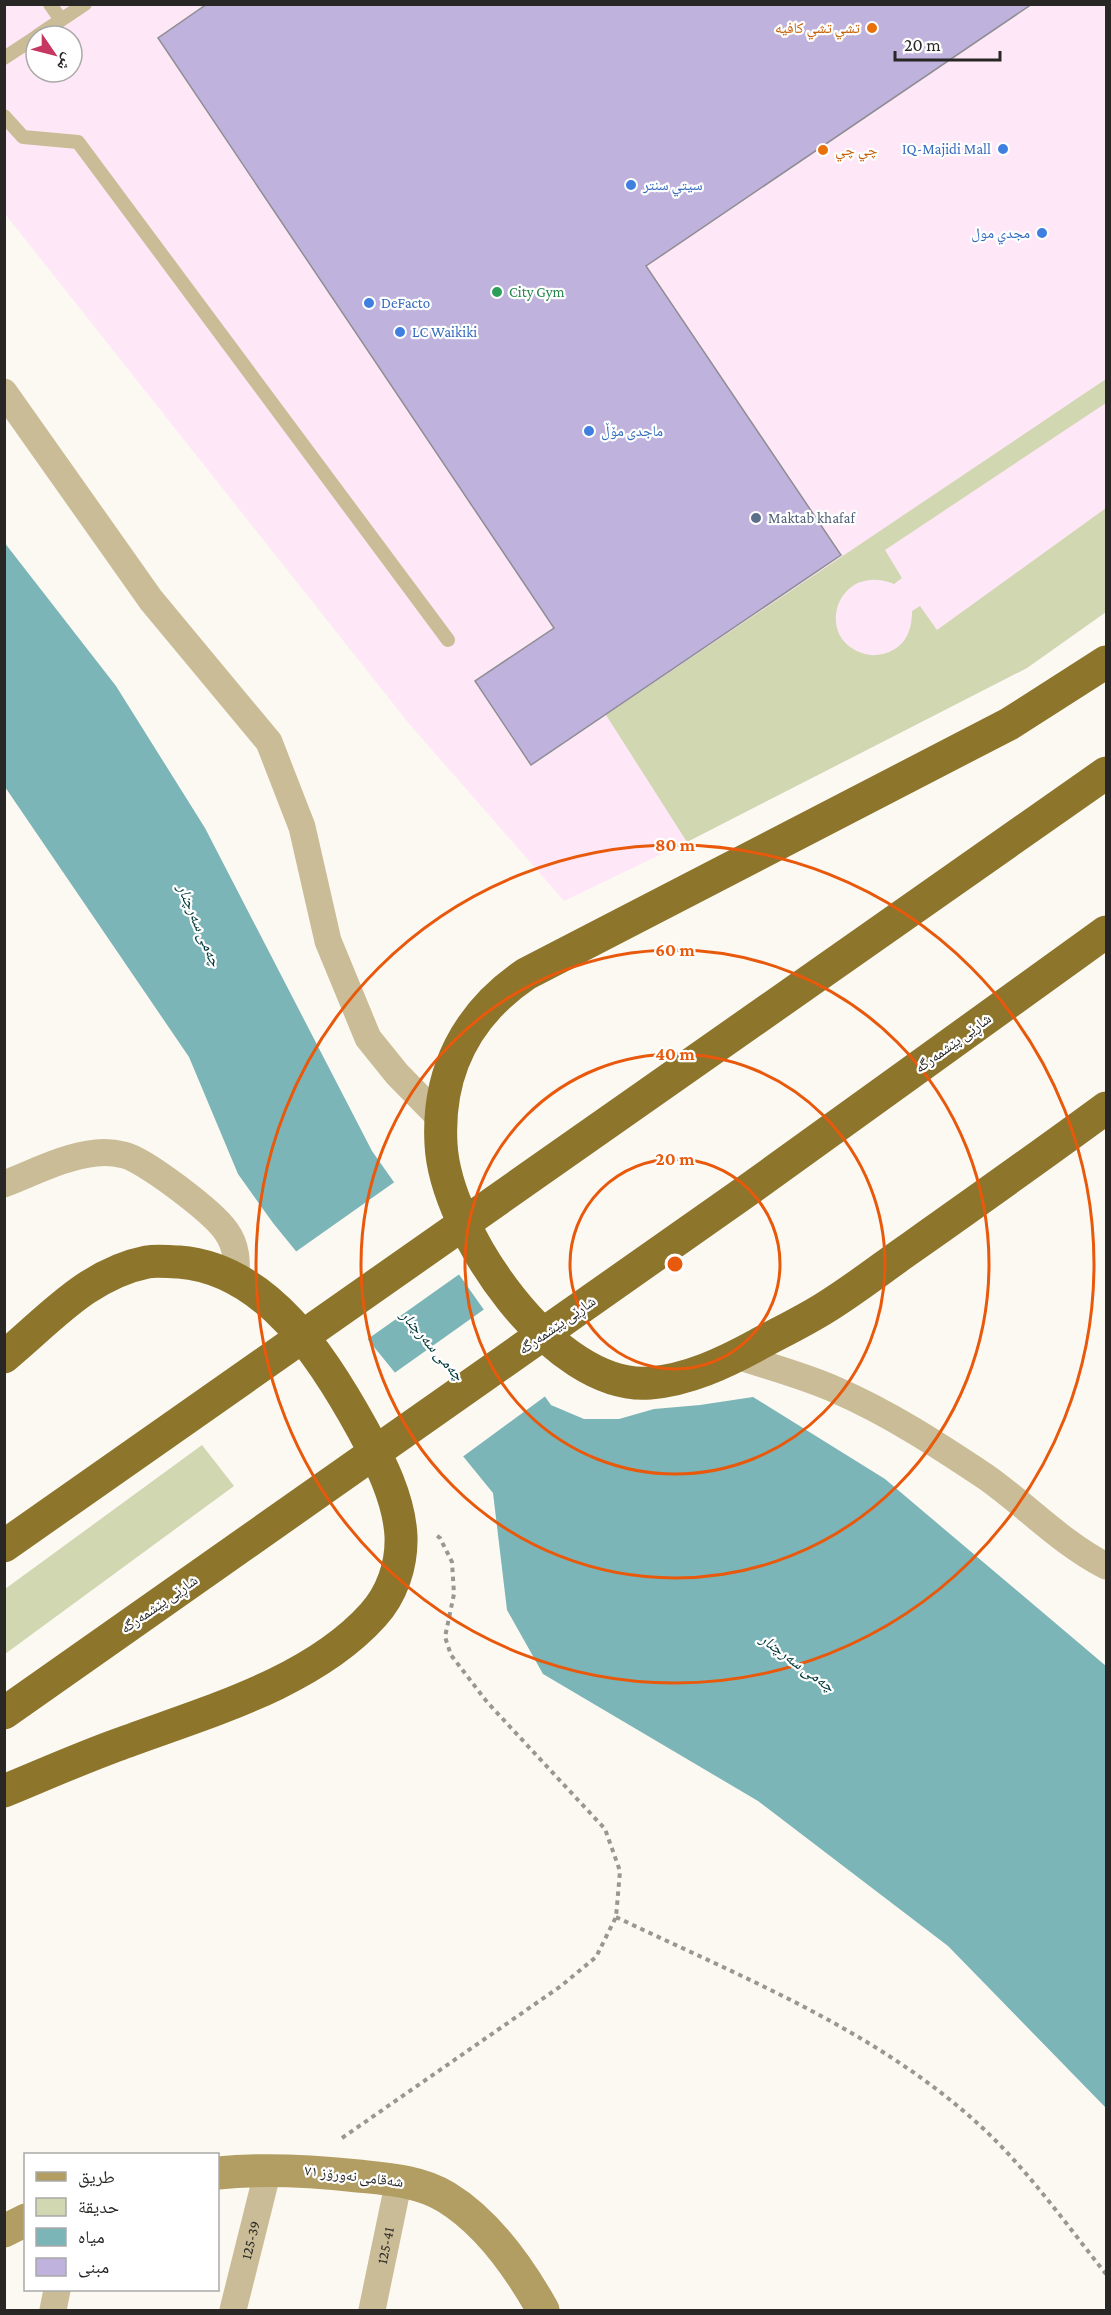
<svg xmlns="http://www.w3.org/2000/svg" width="1111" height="2315" font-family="'Crimson Pro','Noto Naskh Arabic',serif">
	<rect width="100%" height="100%" fill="#fcf9f3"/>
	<path fill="#fee8f7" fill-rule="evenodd" d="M 5,5 L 1106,5 L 1106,612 L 1027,668 L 687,842 L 564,901 L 410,725 L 5,214 ZM 36,36 L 72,36 L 72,72 L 36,72 Z"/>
	<path fill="#d0d7b1" d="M 1106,379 L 1106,403 L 885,550 L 902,578 L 894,584 C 838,561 813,637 862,653 C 872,657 884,655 893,650 C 908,642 912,627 912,611 L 920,606 L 937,630 L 1106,508 L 1106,612 L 1027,668 L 687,842 L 606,715 Z
		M 202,1445 L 234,1486 L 5,1654 L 5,1589 Z"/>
	<path fill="#7cb5b7" d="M 4,542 L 116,686 L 205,828 L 372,1151 L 551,1405 L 584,1419 L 619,1419 L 654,1409 L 700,1405 L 753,1397 L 885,1479 L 1106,1666 L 1106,2108 L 948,1946 L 758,1801 L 543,1674 L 507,1610 L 493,1493 L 273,1223 L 238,1174 L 189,1057 L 5,787 Z"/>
	<path fill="#fcf9f3" d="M 396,1181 L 461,1273 L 365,1341 L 294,1253 Z
		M 486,1308 L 547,1395 L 461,1458 L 393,1374 Z"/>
	<path fill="#bfb2dc" stroke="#8f8d94" stroke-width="1.5" d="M 207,4 L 1032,4 L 646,266 L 841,555 L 531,765 L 475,681 L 554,628 L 158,38 Z"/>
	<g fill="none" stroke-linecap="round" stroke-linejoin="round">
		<path stroke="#999792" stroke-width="4" stroke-dasharray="4.5 4.5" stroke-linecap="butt" d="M 616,1917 C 737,1975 864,2025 967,2114 C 1021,2160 1062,2219 1106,2274
			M 342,2138 L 561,1986 L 596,1957 L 616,1917 L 620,1871 L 605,1829 L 487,1702 L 451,1655 L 445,1637 L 454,1594 L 452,1562 L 440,1538 L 435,1534"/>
		<path stroke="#cabc96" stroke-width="14" d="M 50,4 L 61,20
			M 37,36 L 85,4
			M 4,58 L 36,37
			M 4,116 L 23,137 L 78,142 L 448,640"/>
		<g stroke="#cabc96" stroke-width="27">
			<path d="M 4,392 L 151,600 L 269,742 L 302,827 L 328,941 L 368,1038 L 397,1074 L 442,1120"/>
			<path d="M 4,1184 C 33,1173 65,1156 96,1153 C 104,1152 116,1153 124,1155 C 145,1160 213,1212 226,1231 C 237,1246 237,1262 236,1279"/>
			<path d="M 737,1356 C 770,1367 805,1376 836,1390 C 889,1413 938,1445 986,1477 C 1027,1506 1061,1543 1106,1566"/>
			<path d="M 53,2310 L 57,2290"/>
			<path id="s1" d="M 233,2310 L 268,2170"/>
			<path id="s2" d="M 372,2310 L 399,2180"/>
		</g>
		<path stroke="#b29d62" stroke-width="33" d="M 218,2173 C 265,2168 311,2171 358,2176 C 388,2179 420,2181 446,2197 C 487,2222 520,2269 543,2310
			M 4,2231 L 26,2220"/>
		<path stroke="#8d752b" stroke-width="33" d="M 1106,662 L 1009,724 L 526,974 C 467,1014 437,1072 441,1144 C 445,1230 554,1391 650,1383 C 688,1380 724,1363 757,1345 C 779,1333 802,1322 823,1309 C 854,1290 883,1267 912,1247 C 977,1201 1042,1155 1106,1108
			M 4,1357 C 49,1320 87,1274 147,1262 C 157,1260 169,1262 179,1262 C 268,1269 324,1359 363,1430 C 380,1462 399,1498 401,1536 C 402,1565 392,1594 373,1615 C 311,1684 203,1713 120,1744 C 81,1758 43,1775 4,1791
			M 4,1546 L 1106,773
			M 4,1713 L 748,1190 L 1106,932"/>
	</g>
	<g fill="none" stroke="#e8590c" stroke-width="3">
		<circle cx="675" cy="1264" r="105"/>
		<circle cx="675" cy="1264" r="210"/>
		<circle cx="675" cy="1264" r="314"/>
		<circle cx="675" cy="1264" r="419"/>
	</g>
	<g fill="#e8710a" stroke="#fff" stroke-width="2">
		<circle cx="872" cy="28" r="6"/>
		<circle cx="823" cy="150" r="6"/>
	</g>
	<g fill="#3f7fe0" stroke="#fff" stroke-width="2">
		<circle cx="1003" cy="149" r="6"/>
		<circle cx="631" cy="185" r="6"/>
		<circle cx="1042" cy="233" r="6"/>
		<circle cx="369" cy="303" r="6"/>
		<circle cx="400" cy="332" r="6"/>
		<circle cx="589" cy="431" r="6"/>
	</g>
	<circle fill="#2e9e5b" stroke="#fff" stroke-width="2" cx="497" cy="292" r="6"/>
	<circle fill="#5c6f8a" stroke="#fff" stroke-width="2" cx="756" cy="518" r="6"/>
	<g text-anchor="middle" stroke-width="4.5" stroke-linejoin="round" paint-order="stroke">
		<g font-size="15" fill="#c56008" stroke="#fff" text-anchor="end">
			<text x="860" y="33">تشي تشي كافيه</text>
			<text x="835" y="155" text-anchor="start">چي چي</text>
		</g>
		<g font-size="15" fill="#366cbe" stroke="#fff" text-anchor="start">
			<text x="991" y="154" text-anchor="end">IQ-Majidi Mall</text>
			<text x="643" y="190">سيتي سنتر</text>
			<text x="1030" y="238" text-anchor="end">مجدي مول</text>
			<text x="381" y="308">DeFacto</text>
			<text x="412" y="337">LC Waikiki</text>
			<text x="601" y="436">ماجدی مۆڵ</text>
		</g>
		<g font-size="15" fill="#27864d" stroke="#fff" text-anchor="start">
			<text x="509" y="297">City Gym</text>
		</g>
		<g font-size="15" fill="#4e5e75" stroke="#fff" text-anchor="start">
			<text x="768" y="523">Maktab khafaf</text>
		</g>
		<g font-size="15" fill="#282725" stroke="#fff">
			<text transform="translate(953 1043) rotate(-36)" y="5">شاڕێی پێشمەرگە</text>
			<text transform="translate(557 1325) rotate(-35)" y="5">شاڕێی پێشمەرگە</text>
			<text transform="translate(159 1604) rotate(-35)" y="5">شاڕێی پێشمەرگە</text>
			<text transform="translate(354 2176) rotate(7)" y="5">شەقامی نەورۆز ٧١</text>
			<text dy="5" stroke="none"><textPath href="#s1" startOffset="72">125-39</textPath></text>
			<text dy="5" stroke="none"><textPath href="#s2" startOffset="66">125-41</textPath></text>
		</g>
		<g font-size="16" font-style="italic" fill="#00383a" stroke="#fff">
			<text transform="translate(200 925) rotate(67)" y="6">چەمی سەرچنار</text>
			<text transform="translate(433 1345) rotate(49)" y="6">چەمی سەرچنار</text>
			<text transform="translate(798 1662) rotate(36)" y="6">چەمی سەرچنار</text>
		</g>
	</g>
	<circle cx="675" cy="1264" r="9" fill="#e8590c" stroke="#fff" stroke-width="3"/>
	<g font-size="18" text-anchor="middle" font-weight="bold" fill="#e8590c" stroke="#fff" stroke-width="4.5" stroke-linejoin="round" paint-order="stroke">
		<text x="675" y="851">80 m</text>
		<text x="675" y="956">60 m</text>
		<text x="675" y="1060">40 m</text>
		<text x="675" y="1165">20 m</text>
	</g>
	<rect width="1111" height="2315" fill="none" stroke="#282725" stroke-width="12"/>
	<rect x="24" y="2153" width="195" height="138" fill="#ffffff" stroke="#a9a9a8" stroke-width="1.5"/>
	<rect x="36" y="2172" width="30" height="9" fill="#b29d62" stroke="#a9a9a8" stroke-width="1.5"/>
	<text x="78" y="2183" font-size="18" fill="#282725">طريق</text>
	<rect x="36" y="2198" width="30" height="18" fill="#d0d7b1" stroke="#a9a9a8" stroke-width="1.5"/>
	<text x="78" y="2213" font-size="18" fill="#282725">حديقة</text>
	<rect x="36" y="2228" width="30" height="18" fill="#7cb5b7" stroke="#a9a9a8" stroke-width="1.5"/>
	<text x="78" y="2243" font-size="18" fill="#282725">مياه</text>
	<rect x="36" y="2258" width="30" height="18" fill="#bfb2dc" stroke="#a9a9a8" stroke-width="1.5"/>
	<text x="78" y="2273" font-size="18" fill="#282725">مبنى</text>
	<g transform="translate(54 54) rotate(125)"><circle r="28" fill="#ffffff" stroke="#a9a9a8" stroke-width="1.5"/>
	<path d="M0-4.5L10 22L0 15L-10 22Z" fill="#c53660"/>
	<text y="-9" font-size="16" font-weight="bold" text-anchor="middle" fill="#282725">ش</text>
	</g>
	<path d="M895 51v9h105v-9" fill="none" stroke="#282725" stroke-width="3"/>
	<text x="904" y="51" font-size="18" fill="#282725" stroke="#ffffff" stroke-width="4.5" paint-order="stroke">20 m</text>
</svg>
